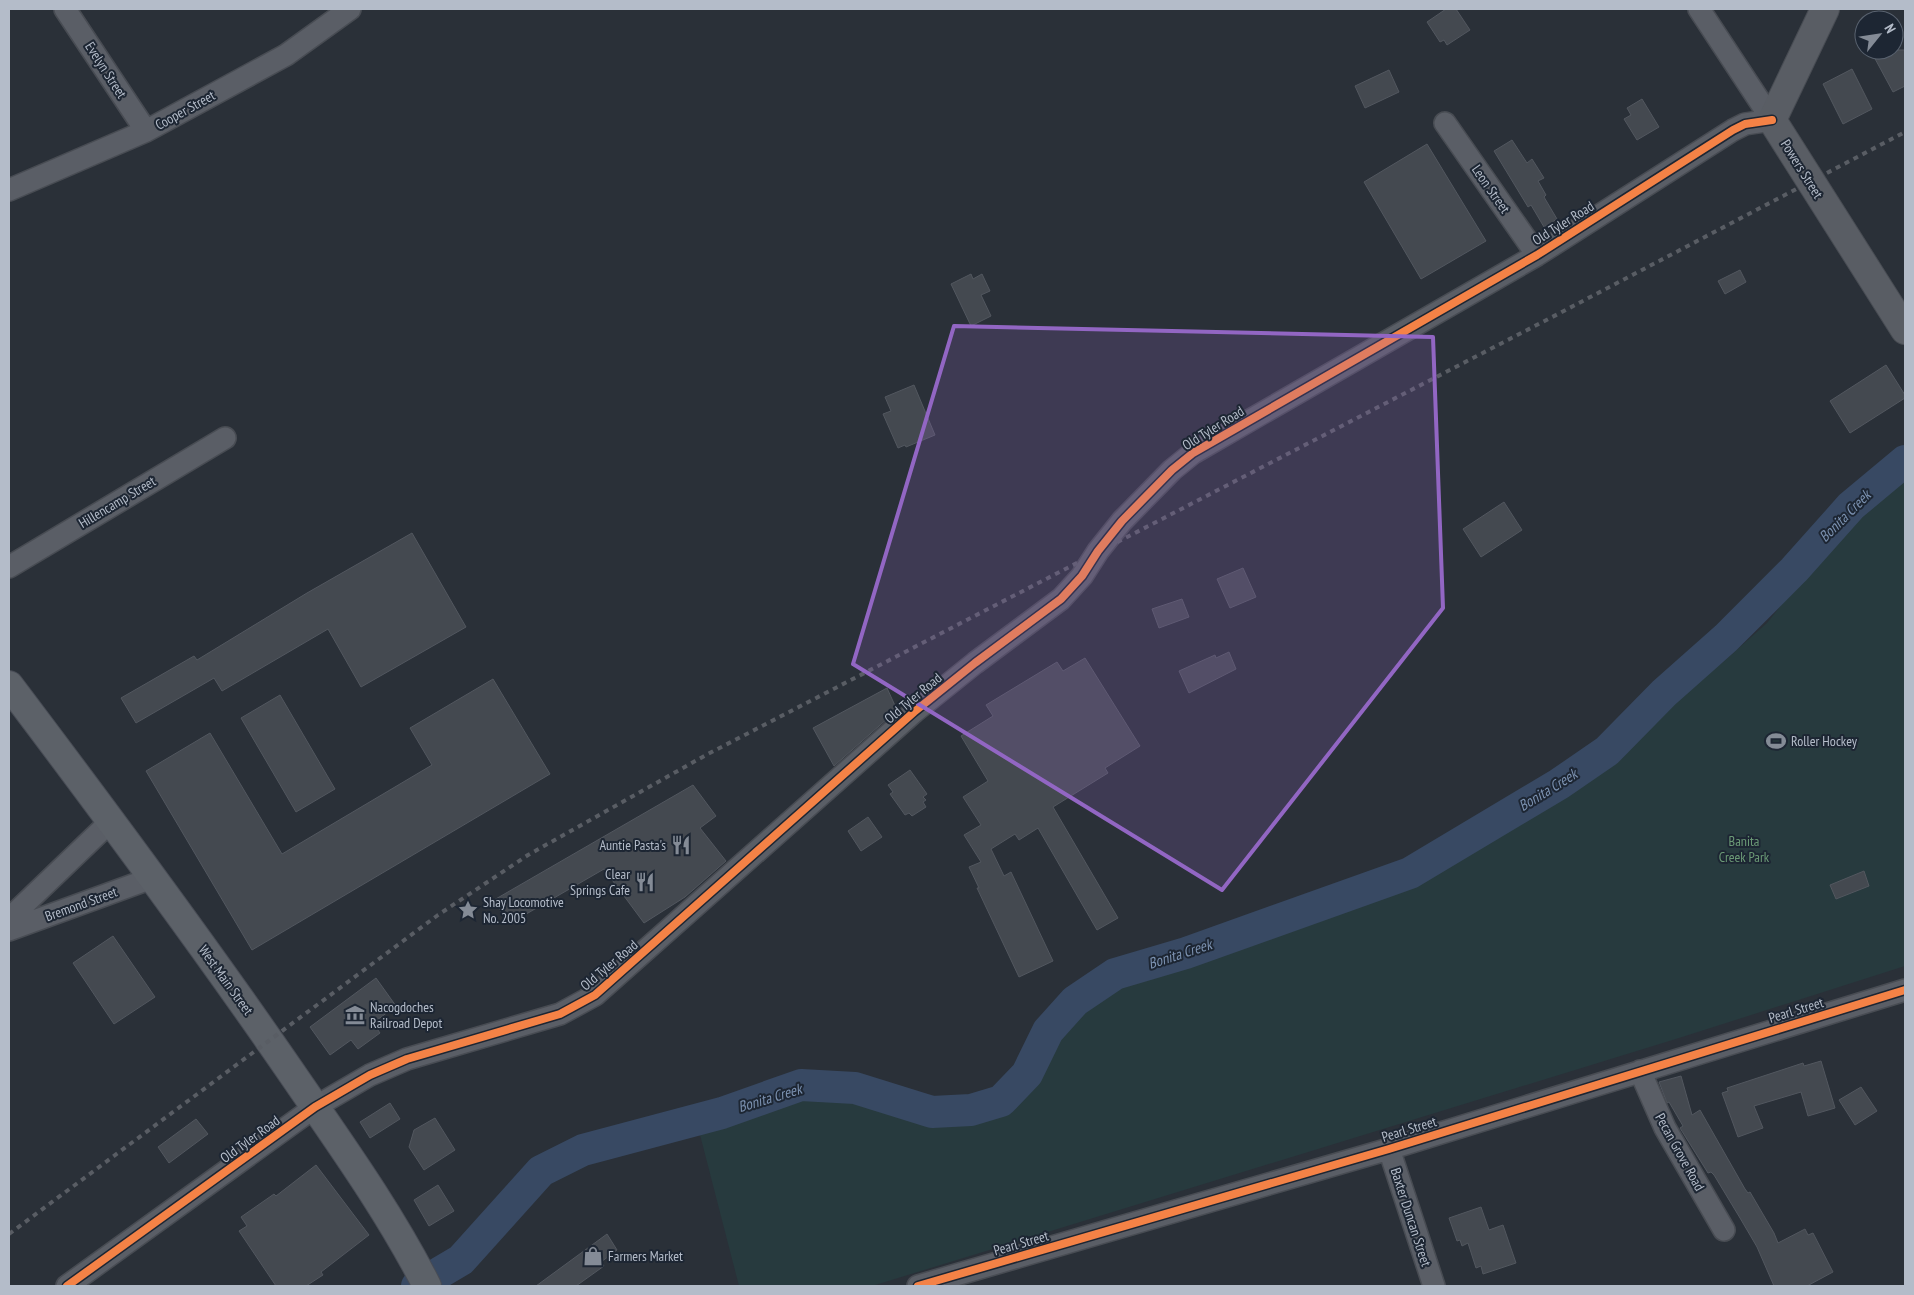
<svg xmlns="http://www.w3.org/2000/svg" width="1914" height="1295" font-family="'PT Sans Narrow',sans-serif">
	<rect width="100%" height="100%" fill="#2a3038"/>
	<path fill="#273a3e" d="M 1905,475 L 1905,966 L 1679,1038 L 872,1286 L 739,1286 L 698,1127 L 803,1088 L 855,1091 L 930,1116 L 971,1115 L 1004,1105 L 1032,1077 L 1056,1033 L 1078,1008 L 1118,982 L 1414,881 L 1537,805 L 1615,752 L 1667,699 L 1722,663 L 1767,623 L 1854,514 Z"/>
	<g fill="none" stroke-linecap="round" stroke-linejoin="round">
		<path stroke="#384963" stroke-width="32" d="M 417,1286 L 461,1260 L 541,1171 L 583,1150 L 722,1113 L 801,1085 L 855,1088 L 932,1112 L 971,1110 L 1001,1101 L 1027,1074 L 1048,1031 L 1075,1001 L 1115,974 L 1186,953 L 1410,873 L 1559,784 L 1607,751 L 1664,693 L 1726,638 L 1794,570 L 1851,506 L 1905,461"/>
	</g>
	<path fill="#444950" stroke="#52575f" d="M 1446,9 L 1456,9 L 1470,30 L 1447,45 L 1444,40 L 1440,42 L 1427,22 Z
		M 1883,50 L 1905,50 L 1905,86 L 1893,92 L 1873,55 Z
		M 1852,69 L 1872,109 L 1843,124 L 1823,84 Z
		M 1389,70 L 1399,92 L 1365,108 L 1355,86 Z
		M 1642,99 L 1659,127 L 1637,140 L 1624,119 L 1631,115 L 1627,108 Z
		M 1512,140 L 1527,163 L 1532,159 L 1544,178 L 1538,181 L 1546,195 L 1544,197 L 1557,219 L 1544,227 L 1531,205 L 1528,207 L 1494,151 Z
		M 1427,144 L 1486,241 L 1421,279 L 1364,182 Z
		M 1740,270 L 1746,282 L 1725,294 L 1718,281 Z
		M 971,274 L 973,279 L 982,274 L 990,291 L 981,295 L 991,316 L 971,326 L 951,284 Z
		M 1886,365 L 1905,395 L 1905,398 L 1850,433 L 1830,401 Z
		M 914,385 L 935,435 L 906,447 L 905,445 L 898,448 L 883,414 L 891,411 L 885,397 Z
		M 1504,502 L 1522,530 L 1481,557 L 1463,529 Z
		M 412,533 L 466,627 L 361,687 L 328,629 L 222,691 L 214,678 L 136,723 L 121,698 L 194,656 L 197,660 L 307,593 Z
		M 1243,568 L 1256,597 L 1230,608 L 1217,579 Z
		M 1182,599 L 1189,617 L 1159,628 L 1152,609 Z
		M 1229,652 L 1236,669 L 1189,693 L 1179,671 L 1215,655 L 1216,658 Z
		M 1085,658 L 1140,746 L 1105,768 L 1108,773 L 1053,807 L 1118,918 L 1097,930 L 1038,828 L 1019,840 L 1015,834 L 991,849 L 1004,876 L 1011,872 L 1053,961 L 1019,977 L 977,888 L 979,888 L 969,867 L 981,862 L 964,835 L 981,825 L 963,797 L 988,781 L 961,736 L 993,716 L 986,705 L 1057,662 L 1063,671 Z
		M 493,679 L 550,774 L 252,950 L 146,771 L 210,733 L 282,854 L 432,765 L 410,728 Z
		M 887,688 L 897,710 L 834,766 L 813,728 Z
		M 280,695 L 335,789 L 296,812 L 241,718 Z
		M 910,770 L 927,794 L 923,797 L 926,800 L 923,802 L 926,807 L 912,816 L 909,813 L 905,815 L 890,794 L 893,792 L 888,785 Z
		M 693,785 L 716,816 L 700,828 L 726,861 L 685,897 L 644,923 L 604,869 L 509,924 L 494,900 Z
		M 868,817 L 882,837 L 861,851 L 848,831 Z
		M 1864,871 L 1869,886 L 1836,899 L 1830,885 Z
		M 113,936 L 155,997 L 114,1024 L 73,963 Z
		M 376,978 L 396,1006 L 373,1023 L 380,1033 L 358,1049 L 351,1040 L 330,1055 L 310,1027 Z
		M 1821,1061 L 1835,1108 L 1808,1116 L 1801,1092 L 1754,1106 L 1763,1128 L 1738,1137 L 1722,1093 L 1728,1091 L 1727,1088 L 1803,1063 L 1804,1066 Z
		M 1681,1076 L 1692,1115 L 1700,1110 L 1745,1189 L 1748,1193 L 1750,1192 L 1774,1233 L 1778,1243 L 1805,1229 L 1808,1235 L 1813,1233 L 1833,1272 L 1807,1286 L 1774,1286 L 1757,1247 L 1740,1218 L 1714,1175 L 1711,1172 L 1708,1173 L 1680,1128 L 1683,1126 L 1669,1102 L 1667,1103 L 1659,1082 Z
		M 1861,1087 L 1877,1111 L 1855,1125 L 1839,1100 Z
		M 390,1103 L 400,1119 L 370,1138 L 360,1122 Z
		M 435,1118 L 455,1150 L 424,1170 L 409,1147 L 414,1130 Z
		M 196,1119 L 208,1134 L 169,1163 L 158,1147 Z
		M 316,1165 L 369,1235 L 321,1272 L 323,1275 L 306,1286 L 276,1286 L 239,1231 L 247,1226 L 241,1217 L 274,1194 L 276,1196 Z
		M 438,1185 L 454,1211 L 429,1226 L 414,1200 Z
		M 1481,1207 L 1489,1230 L 1503,1225 L 1516,1263 L 1483,1274 L 1481,1266 L 1476,1268 L 1468,1243 L 1462,1246 L 1460,1240 L 1457,1241 L 1449,1218 Z
		M 607,1234 L 617,1250 L 601,1262 L 604,1266 L 576,1286 L 536,1286 Z"/>
	<g fill="none" stroke-linecap="round" stroke-linejoin="round">
		<defs>
			<path id="street" d="M 65,9 L 146,131
				M 1445,123 L 1537,255
				M 9,190 L 146,131 L 286,55 L 350,9
				M 9,567 L 225,438
				M 9,919 L 111,821
				M 9,930 L 152,878
				M 1640,1071 L 1665,1128 L 1724,1230
				M 1389,1149 L 1434,1286
				M 67,1286 L 315,1107 L 370,1075 L 407,1059 L 560,1014 L 595,995 L 914,712 L 975,663 L 1061,599 L 1082,576 L 1098,551 L 1122,521 L 1172,470 L 1193,453 L 1537,255 L 1733,130 L 1745,124 L 1772,120 L 1699,9
				M 918,1286 L 1389,1149 L 1905,990"/>
			<path id="secondary" d="M 1825,9 L 1772,120 L 1905,330"/>
			<path id="primary" d="M 9,685 C 105,812 201,941 291,1072 C 339,1142 389,1211 427,1286"/>
		</defs>
		<use href="#street" stroke="#484c53" stroke-width="24"/>
		<use href="#secondary" stroke="#484c53" stroke-width="30"/>
		<use href="#primary" stroke="#484c55" stroke-width="30"/>
		<use href="#street" stroke="#5a5e66" stroke-width="21"/>
		<use href="#secondary" stroke="#595d64" stroke-width="28"/>
		<use href="#primary" stroke="#5c6168" stroke-width="28"/>
		<path stroke="#595d64" stroke-width="4" stroke-dasharray="5 5" stroke-linecap="butt" d="M 9,1234 L 438,915 L 528,855 L 706,755 L 1558,314 L 1905,132"/>
		<defs>
			<path id="cycleway" d="M 67,1286 L 315,1107 L 370,1075 L 407,1059 L 560,1014 L 595,995 L 914,712 L 975,663 L 1061,599 L 1082,576 L 1098,551 L 1122,521 L 1172,470 L 1193,453 L 1537,255 L 1733,130 L 1745,124 L 1772,120
				M 918,1286 L 1389,1149 L 1905,990"/>
		</defs>
		<use href="#cycleway" stroke="#1d2633" stroke-width="11"/>
		<use href="#cycleway" stroke="#f48246" stroke-width="8"/>
	</g>
	<path fill="#9266c3" fill-opacity="0.2" stroke="#9266c3" stroke-width="4" stroke-linejoin="round" d="M 954,326 L 1433,337 L 1443,608 L 1222,890 L 853,664 Z"/>
	<defs>
		<symbol id="stadium-bare" viewBox="-9 -9 18 18"><path d="M0-5a6.5 5 0 1 0 0 10a6.5 5 0 1 0 0-10ZM-3.5-1.8h7v3.6h-7Z" fill="#848b96" stroke="#1d2633" stroke-width="2.5" paint-order="stroke"/></symbol>
		<symbol id="restaurant-bare" viewBox="-9 -9 18 18"><path d="M-5-6h1v4h1v-4h1v4h1v-4h1v5L-1.5 .5V6h-2V.5L-5-1ZM5-6V6H3V1.5H1.5Q1.5-4 5-6Z" fill="#848b96" stroke="#1d2633" stroke-width="2.5" paint-order="stroke"/></symbol>
		<symbol id="sight-bare" viewBox="-9 -9 18 18"><path d="M0-6L1.8-2.2L6-1.7L2.9 1.2L3.7 5.4L0 3.3L-3.7 5.4L-2.9 1.2L-6-1.7L-1.8-2.2Z" fill="#848b96" stroke="#1d2633" stroke-width="2.5" paint-order="stroke"/></symbol>
		<symbol id="museum-bare" viewBox="-9 -9 18 18"><path d="M0-6L6-3V-2H-6V-3ZM-5-1h2V3h-2ZM-1-1h2V3h-2ZM3-1h2V3H3ZM-6 4H6V6H-6Z" fill="#848b96" stroke="#1d2633" stroke-width="2.5" paint-order="stroke"/></symbol>
		<symbol id="shop-bare" viewBox="-9 -9 18 18"><path d="M-5-2.5h2.3a2.7 3.5 0 0 1 5.4 0H5L5.5 6h-11ZM-1.5-2.5h3a1.5 2.3 0 0 0-3 0Z" fill="#848b96" stroke="#1d2633" stroke-width="2.5" paint-order="stroke"/></symbol>
	</defs>
	<g fill-rule="evenodd">
		<use href="#stadium-bare" x="1762" y="727" width="28" height="28"/>
		<use href="#restaurant-bare" x="667" y="831" width="28" height="28"/>
		<use href="#restaurant-bare" x="631" y="868" width="28" height="28"/>
		<use href="#sight-bare" x="454" y="896" width="28" height="28"/>
		<use href="#museum-bare" x="341" y="1001" width="28" height="28"/>
		<use href="#shop-bare" x="579" y="1242" width="28" height="28"/>
	</g>
	<g text-anchor="middle" stroke-width="4" stroke-linejoin="round" paint-order="stroke">
		<g font-size="14" fill="#b4bcc9" stroke="#1d2633">
			<text transform="translate(106 70) rotate(57)" y="5">Evelyn Street</text>
			<text transform="translate(185 110) rotate(-29)" y="5">Cooper Street</text>
			<text transform="translate(1802 169) rotate(58)" y="5">Powers Street</text>
			<text transform="translate(1491 189) rotate(55)" y="5">Leon Street</text>
			<text transform="translate(1563 223) rotate(-32)" y="5">Old Tyler Road</text>
			<text transform="translate(1213 428) rotate(-32)" y="5">Old Tyler Road</text>
			<text transform="translate(117 502) rotate(-31)" y="5">Hillencamp Street</text>
			<text transform="translate(913 698) rotate(-40)" y="5">Old Tyler Road</text>
			<text transform="translate(81 904) rotate(-20)" y="5">Bremond Street</text>
			<text transform="translate(609 965) rotate(-40)" y="5">Old Tyler Road</text>
			<text transform="translate(226 980) rotate(54)" y="5">West Main Street</text>
			<text transform="translate(1796 1010) rotate(-17)" y="5">Pearl Street</text>
			<text transform="translate(1409 1129) rotate(-17)" y="5">Pearl Street</text>
			<text transform="translate(250 1139) rotate(-36)" y="5">Old Tyler Road</text>
			<text transform="translate(1680 1152) rotate(61)" y="5">Pecan Grove Road</text>
			<text transform="translate(1411 1217) rotate(72)" y="5">Baxter Duncan Street</text>
			<text transform="translate(1021 1243) rotate(-16)" y="5">Pearl Street</text>
		</g>
		<g font-size="14" fill="#b4bcc9" stroke="#1d2633" text-anchor="start">
			<text x="1791" y="746">Roller Hockey</text>
			<text x="666" y="850" text-anchor="end">Auntie Pasta's</text>
			<text x="630" y="879" text-anchor="end">Clear<tspan x="630" dy="16">Springs Cafe</tspan></text>
			<text x="483" y="907">Shay Locomotive<tspan x="483" dy="16">No. 2005</tspan></text>
			<text x="370" y="1012">Nacogdoches<tspan x="370" dy="16">Railroad Depot</tspan></text>
			<text x="608" y="1261">Farmers Market</text>
		</g>
		<g font-size="14" fill="#6b9a76" stroke="#1d2633">
			<text x="1744" y="846">Banita<tspan x="1744" dy="16">Creek Park</tspan></text>
		</g>
		<g font-size="15" font-style="italic" fill="#7c92b1" stroke="#1d2633">
			<text transform="translate(1845 516) rotate(-45)" y="5">Bonita Creek</text>
			<text transform="translate(1548 790) rotate(-32)" y="5">Bonita Creek</text>
			<text transform="translate(1180 954) rotate(-18)" y="5">Bonita Creek</text>
			<text transform="translate(770 1098) rotate(-17)" y="5">Bonita Creek</text>
		</g>
	</g>
	<rect width="1914" height="1295" fill="none" stroke="#b4bcc9" stroke-width="20"/>
	<g transform="translate(1879 35) rotate(60)"><circle r="24" fill="#1d2633" stroke="#59626f"/>
	<path d="M0-4L9 19L0 12L-9 19Z" fill="#848b96"/>
	<text y="-8" font-size="14" font-weight="bold" text-anchor="middle" fill="#b4bcc9">N</text>
	</g>
</svg>
